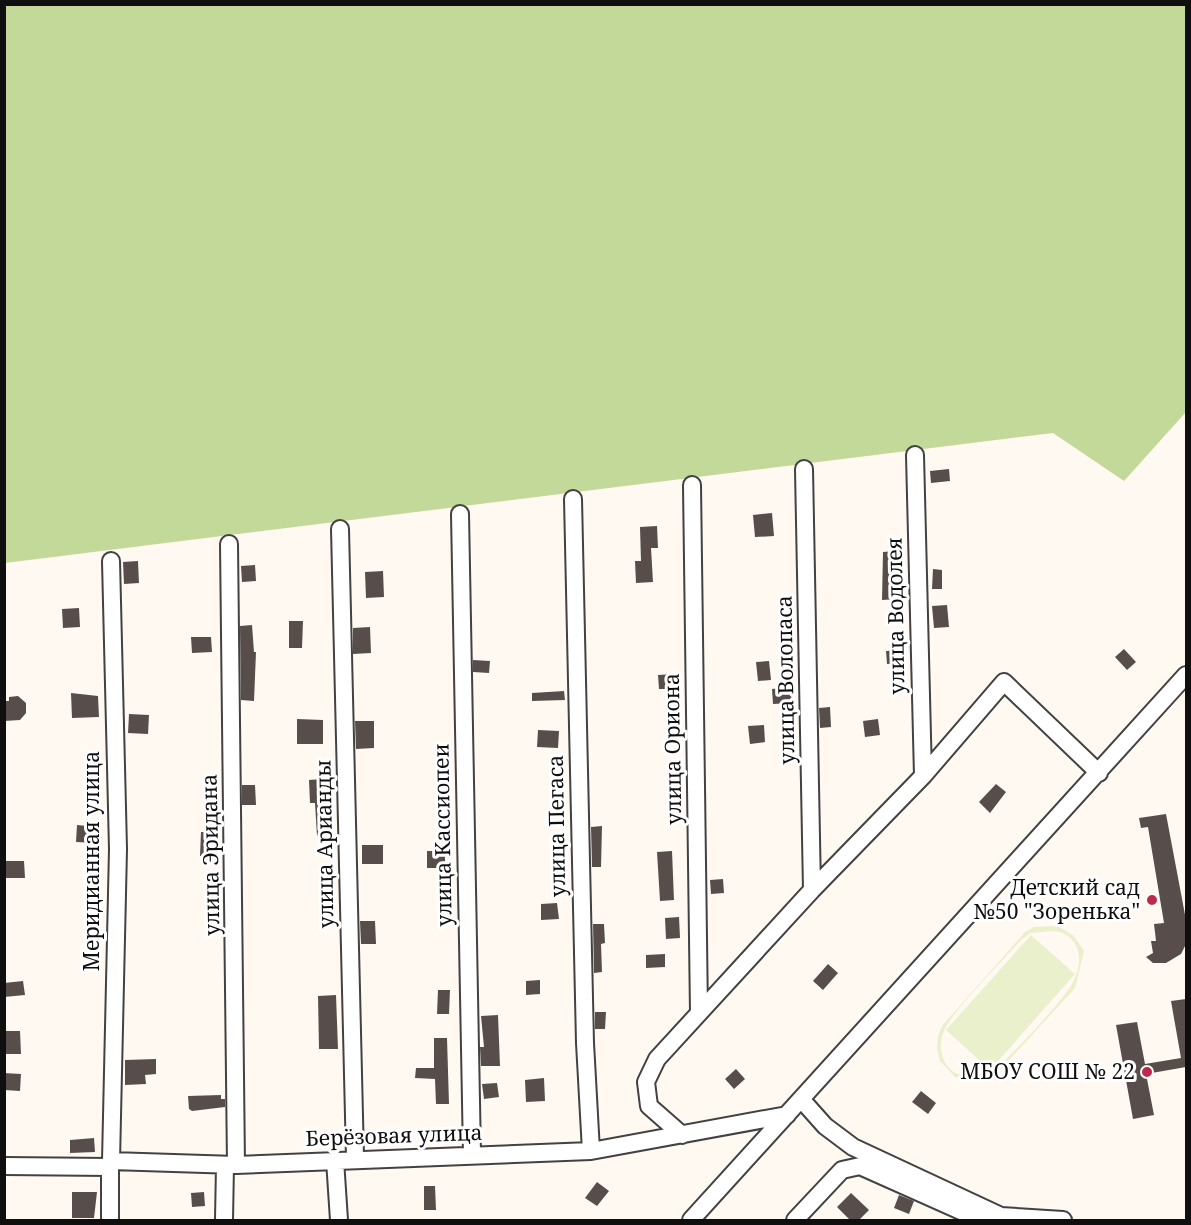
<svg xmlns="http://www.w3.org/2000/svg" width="1191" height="1225" font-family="'Noto Serif',serif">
	<rect width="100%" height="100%" fill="#fff9f1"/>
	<path fill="#c2d99a" d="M 4,5 L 1186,5 L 1186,412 L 1124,481 L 1053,433 L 5,563 Z"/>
	<path fill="#eaf0cc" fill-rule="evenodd" d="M 1058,926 L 1074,936 L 1084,951 L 1075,988 L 1000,1070 L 989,1077 L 974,1080 L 955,1077 L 940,1061 L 937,1049 L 938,1036 L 942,1026 L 1025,932 L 1034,927 ZM 1053,931 C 1081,934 1085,962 1072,984 C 1062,1002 1007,1061 990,1073 C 975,1077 957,1079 947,1066 C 940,1056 939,1042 944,1031 C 952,1011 1005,958 1022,939 L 1031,933 Z
		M 1031,935 L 1075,974 L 990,1070 L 946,1030 Z"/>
	<path fill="#574e4b" d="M 949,469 L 950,481 L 931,483 L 930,471 Z
		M 772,513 L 774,536 L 755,537 L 753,515 Z
		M 657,526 L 658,548 L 651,548 L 653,582 L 636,583 L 635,561 L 641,561 L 640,527 Z
		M 897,551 L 898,599 L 882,600 L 883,552 Z
		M 138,561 L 139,583 L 124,584 L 123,562 Z
		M 255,565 L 256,581 L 242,582 L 241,566 Z
		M 933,569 L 942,570 L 942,589 L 932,589 Z
		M 383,571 L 384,597 L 366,598 L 365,572 Z
		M 947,605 L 949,627 L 934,628 L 932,606 Z
		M 79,608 L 80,627 L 63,628 L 62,609 Z
		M 289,621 L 303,621 L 302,648 L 289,648 Z
		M 252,625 L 254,652 L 256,652 L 254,701 L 241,700 L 240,626 Z
		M 370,627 L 371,653 L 353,654 L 353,628 Z
		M 191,637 L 211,637 L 212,652 L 192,653 Z
		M 1124,649 L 1136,662 L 1127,670 L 1115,657 Z
		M 901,650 L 901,663 L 887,664 L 886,651 Z
		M 473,660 L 490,661 L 489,673 L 473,672 Z
		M 769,661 L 771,680 L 758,681 L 756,662 Z
		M 673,674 L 673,689 L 659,689 L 658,675 Z
		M 790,687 L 792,703 L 773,704 L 772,689 Z
		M 564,691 L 565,700 L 532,701 L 532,693 Z
		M 71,693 L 98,696 L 99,717 L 72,718 Z
		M 18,696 L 26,703 L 26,713 L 20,720 L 4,721 L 4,701 L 9,701 L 9,697 Z
		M 830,707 L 831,727 L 820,728 L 819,708 Z
		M 129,714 L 149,715 L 148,734 L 128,733 Z
		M 297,719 L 323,720 L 323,744 L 297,744 Z
		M 878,719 L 880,735 L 865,737 L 863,721 Z
		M 355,721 L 374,721 L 374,748 L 356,749 Z
		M 764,725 L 765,742 L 750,744 L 748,726 Z
		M 538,730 L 559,731 L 558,748 L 537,747 Z
		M 322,779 L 325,819 L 333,818 L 334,835 L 317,836 L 315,803 L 310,803 L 309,780 Z
		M 996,784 L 1006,792 L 990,813 L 979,802 Z
		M 242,785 L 255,785 L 256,805 L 242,805 Z
		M 1166,814 L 1186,920 L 1186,944 L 1181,954 L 1166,963 L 1153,963 L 1146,957 L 1153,953 L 1151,941 L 1156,941 L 1154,924 L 1164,923 L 1148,827 L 1141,828 L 1139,818 Z
		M 77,825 L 98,827 L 97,843 L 76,842 Z
		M 602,826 L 601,867 L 592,867 L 591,827 Z
		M 201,832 L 214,832 L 214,856 L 200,856 Z
		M 362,845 L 383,845 L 383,864 L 362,864 Z
		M 427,851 L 445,851 L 445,868 L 427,868 Z
		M 672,851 L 674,900 L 660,901 L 657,852 Z
		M 6,861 L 24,861 L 25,878 L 6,878 Z
		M 723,879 L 724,893 L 711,894 L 710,880 Z
		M 557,903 L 559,919 L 541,920 L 541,904 Z
		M 679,917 L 680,938 L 666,939 L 665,918 Z
		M 360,921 L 375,921 L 376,944 L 361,944 Z
		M 593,924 L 604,924 L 605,943 L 601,944 L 602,972 L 594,973 Z
		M 665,954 L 665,967 L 646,968 L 646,955 Z
		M 828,964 L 838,973 L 823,990 L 813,981 Z
		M 540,980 L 540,994 L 526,995 L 526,981 Z
		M 23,981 L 25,995 L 4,997 L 4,983 Z
		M 438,990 L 450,990 L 449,1014 L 437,1014 Z
		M 336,995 L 338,1049 L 319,1049 L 318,996 Z
		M 1186,999 L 1186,1067 L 1146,1074 L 1154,1115 L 1133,1119 L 1116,1025 L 1137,1022 L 1145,1064 L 1181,1058 L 1171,1001 Z
		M 595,1012 L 606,1012 L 605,1029 L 595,1029 Z
		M 498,1015 L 500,1066 L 481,1066 L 480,1047 L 484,1047 L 481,1016 Z
		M 4,1031 L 20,1031 L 21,1054 L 4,1054 Z
		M 434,1038 L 447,1038 L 449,1104 L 436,1104 L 435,1079 L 415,1078 L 416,1068 L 434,1068 Z
		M 156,1059 L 156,1074 L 145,1075 L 146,1084 L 125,1085 L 125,1060 Z
		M 736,1069 L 745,1079 L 734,1089 L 725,1079 Z
		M 4,1073 L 21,1074 L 20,1091 L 4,1090 Z
		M 544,1078 L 545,1101 L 526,1102 L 525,1080 Z
		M 497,1083 L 499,1097 L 484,1099 L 482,1084 Z
		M 921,1091 L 936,1103 L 928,1114 L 912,1102 Z
		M 221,1095 L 221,1099 L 225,1099 L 225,1107 L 192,1111 L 189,1109 L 188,1096 Z
		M 94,1138 L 95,1152 L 70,1153 L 70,1140 Z
		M 597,1182 L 609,1191 L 597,1206 L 585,1198 Z
		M 424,1186 L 435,1186 L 436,1210 L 424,1210 Z
		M 72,1192 L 97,1192 L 94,1218 L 72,1218 Z
		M 204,1192 L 205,1206 L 192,1207 L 191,1193 Z
		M 851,1193 L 869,1210 L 858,1221 L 851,1221 L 837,1207 Z
		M 899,1195 L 914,1201 L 909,1214 L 894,1208 Z"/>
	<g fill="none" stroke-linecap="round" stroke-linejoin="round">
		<defs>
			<path id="minor" d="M 915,455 L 923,776
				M 804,469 L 812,890
				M 692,485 L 699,1013
				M 573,499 L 585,1043 L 591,1151
				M 460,514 L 472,1155
				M 340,529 L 355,1158
				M 229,544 L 236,1165
				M 111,561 L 118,849 L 111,1161
				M 801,1099 L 825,1126 L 853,1147 L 1001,1216 L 1063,1220
				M 682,1135 L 649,1106 L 646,1082 L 657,1059 L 812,890 L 923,776 L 1004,682 L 1099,773
				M 335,1160 L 339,1220
				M 4,1166 L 110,1167 L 111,1161 L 236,1165 L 591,1151 L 787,1115
				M 110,1220 L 110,1167
				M 224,1220 L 225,1165
				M 691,1220 L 1186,675
				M 795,1220 L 842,1170 L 860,1166 L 981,1220"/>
		</defs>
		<use href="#minor" stroke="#424242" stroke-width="20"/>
		<use href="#minor" stroke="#fff" stroke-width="16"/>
	</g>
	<g fill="#bd294b" stroke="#fff" stroke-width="2">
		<circle cx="1152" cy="900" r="6"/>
		<circle cx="1147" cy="1072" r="6"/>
	</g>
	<g text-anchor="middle" stroke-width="6" stroke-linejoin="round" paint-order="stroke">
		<g font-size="21" fill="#0f0f0f" stroke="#fff">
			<text transform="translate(896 616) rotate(-91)" y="7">улица Водолея</text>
			<text transform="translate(786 680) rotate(-91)" y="7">улица Волопаса</text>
			<text transform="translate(673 749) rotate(-91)" y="7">улица Ориона</text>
			<text transform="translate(557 826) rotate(-91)" y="7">улица Пегаса</text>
			<text transform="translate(443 835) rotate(-91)" y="7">улица Кассиопеи</text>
			<text transform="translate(325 844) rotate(-91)" y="7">улица Арианды</text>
			<text transform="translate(211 855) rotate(-91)" y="7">улица Эридана</text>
			<text transform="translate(92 861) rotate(-90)" y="7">Меридианная улица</text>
			<text transform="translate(394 1136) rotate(-2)" y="7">Берёзовая улица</text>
		</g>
		<g font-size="21" fill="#0f0f0f" stroke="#fff" text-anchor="end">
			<text x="1140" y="895">Детский сад<tspan x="1140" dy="24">№50 "Зоренька"</tspan></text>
			<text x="1135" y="1079">МБОУ СОШ № 22</text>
		</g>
	</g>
	<rect width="1191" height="1225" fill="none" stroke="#0f0f0f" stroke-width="12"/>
</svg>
